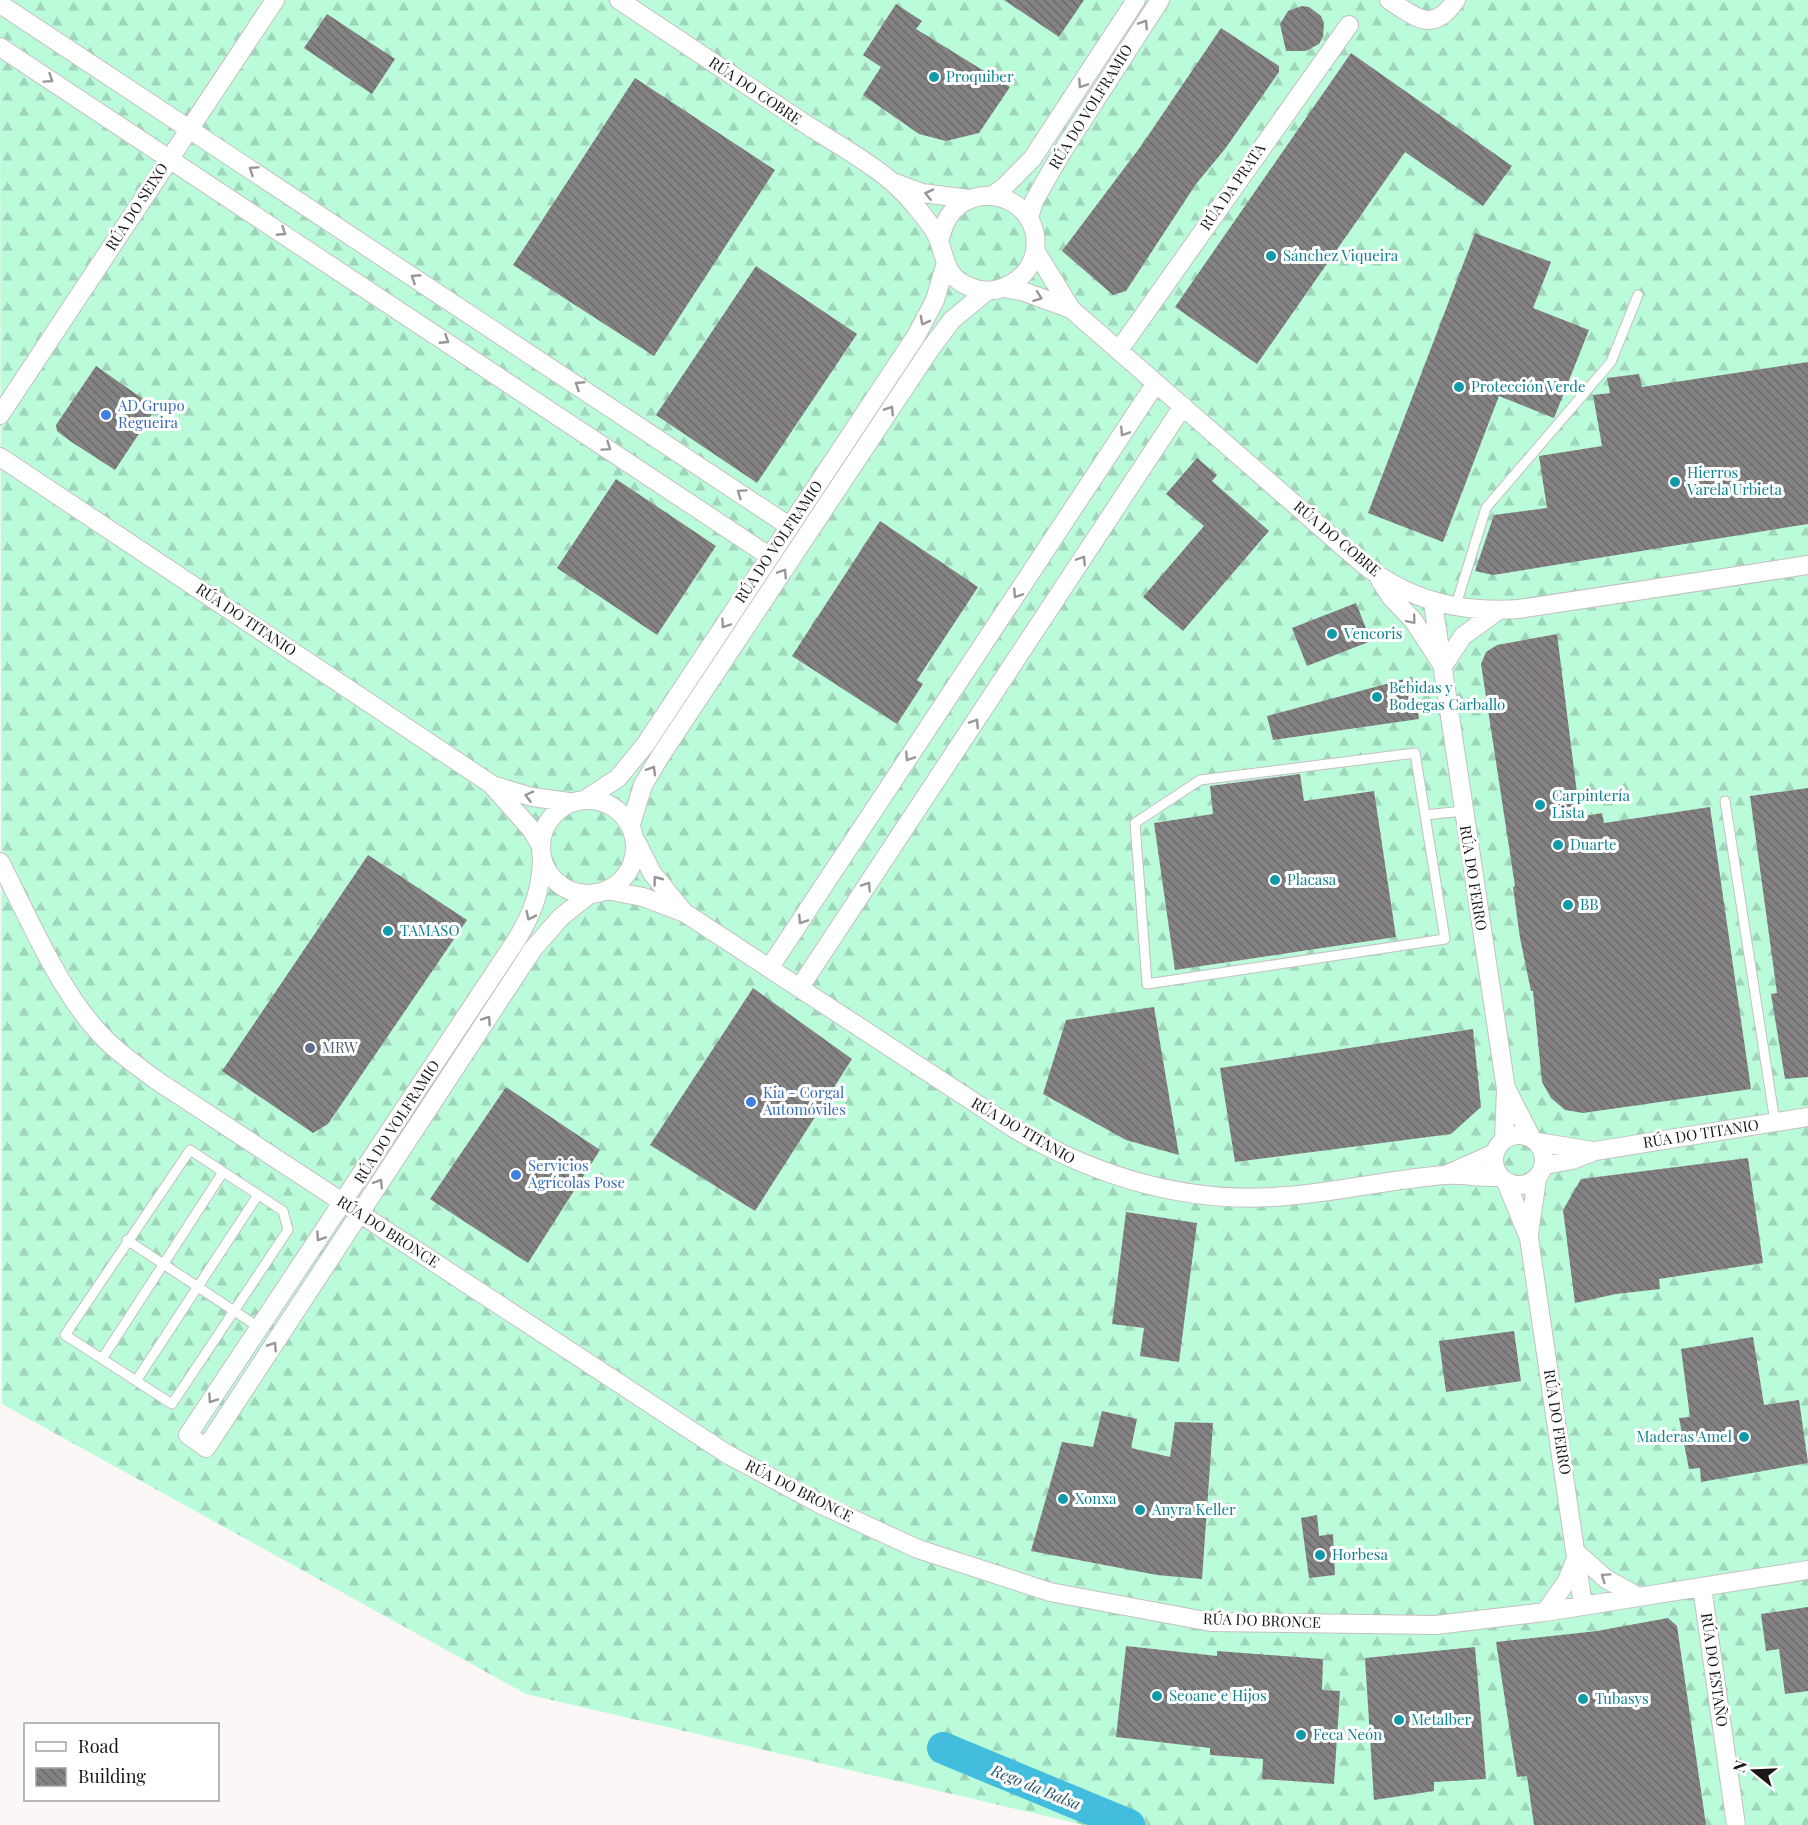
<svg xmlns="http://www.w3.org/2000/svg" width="1808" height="1825" font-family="'Playfair Display',serif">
	<defs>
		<pattern id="forest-firs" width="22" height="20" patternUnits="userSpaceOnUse" patternTransform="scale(1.5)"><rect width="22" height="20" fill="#bafbda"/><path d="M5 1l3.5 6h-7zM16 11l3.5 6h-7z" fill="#9fd6ba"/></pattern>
		<pattern id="building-back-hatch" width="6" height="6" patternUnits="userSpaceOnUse" patternTransform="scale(1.5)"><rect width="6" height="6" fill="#858283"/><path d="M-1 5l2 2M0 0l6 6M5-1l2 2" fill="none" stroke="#6c696a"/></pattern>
	</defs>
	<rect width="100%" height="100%" fill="#fbf7f6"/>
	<path fill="url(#forest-firs)" d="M 0,0 L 1808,0 L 1808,1825 L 1084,1825 L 526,1694 L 2,1404 Z"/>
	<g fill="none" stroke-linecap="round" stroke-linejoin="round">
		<path stroke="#43bddd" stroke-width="32" d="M 943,1748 L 1129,1825"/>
	</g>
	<path fill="url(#building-back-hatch)" d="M 1004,0 L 1084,0 L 1059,37 Z
		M 896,4 L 922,21 L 916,29 L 1010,87 L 979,133 L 946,141 L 919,134 L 863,95 L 881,67 L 863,55 Z
		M 1302,6 L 1309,7 L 1321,16 L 1324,23 L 1323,37 L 1319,44 L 1306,51 L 1286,51 L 1280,24 L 1288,11 Z
		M 327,14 L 395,59 L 372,94 L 304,48 Z
		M 1221,28 L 1279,66 L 1279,72 L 1225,149 L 1196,184 L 1126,291 L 1113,295 L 1062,251 L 1141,146 Z
		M 1351,53 L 1512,166 L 1483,206 L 1405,152 L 1257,364 L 1175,307 Z
		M 635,78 L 775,170 L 654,356 L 513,265 Z
		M 1475,233 L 1551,262 L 1533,308 L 1589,330 L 1554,418 L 1499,396 L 1443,542 L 1368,513 Z
		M 756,266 L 857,334 L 757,483 L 656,415 Z
		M 1808,362 L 1808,524 L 1493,575 L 1475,571 L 1494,515 L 1547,508 L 1539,456 L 1602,446 L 1593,395 L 1610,393 L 1607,378 L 1639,374 L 1642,387 Z
		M 96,366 L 156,408 L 115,470 L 70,441 L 57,431 L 56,425 Z
		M 1197,458 L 1217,475 L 1212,481 L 1269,531 L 1183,631 L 1143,597 L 1204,526 L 1166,494 Z
		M 616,479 L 716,546 L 657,635 L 557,568 Z
		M 880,521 L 978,587 L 917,680 L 923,684 L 897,724 L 792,656 Z
		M 1356,603 L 1371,641 L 1307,666 L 1292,628 Z
		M 1557,634 L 1580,817 L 1602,813 L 1604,823 L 1710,807 L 1751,1089 L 1583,1113 L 1565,1110 L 1551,1098 L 1542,1082 L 1533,991 L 1531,991 L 1520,938 L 1513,887 L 1515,886 L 1481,664 L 1486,652 L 1497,645 Z
		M 1412,677 L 1419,719 L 1273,740 L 1267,716 Z
		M 1300,774 L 1304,801 L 1374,791 L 1396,937 L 1175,970 L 1154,823 L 1213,814 L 1210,786 Z
		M 1808,788 L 1808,1077 L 1785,1079 L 1771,994 L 1777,993 L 1750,796 Z
		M 368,855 L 467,920 L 328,1124 L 313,1133 L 222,1071 Z
		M 753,988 L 852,1059 L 755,1211 L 650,1145 Z
		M 1154,1007 L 1179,1155 L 1126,1140 L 1043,1094 L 1066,1020 Z
		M 1473,1029 L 1481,1107 L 1451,1134 L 1235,1162 L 1220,1068 Z
		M 506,1087 L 600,1150 L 528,1263 L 430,1199 Z
		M 1748,1158 L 1763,1263 L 1659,1279 L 1660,1289 L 1616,1294 L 1575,1303 L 1563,1210 L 1581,1179 Z
		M 1126,1212 L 1197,1223 L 1179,1362 L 1140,1356 L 1144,1328 L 1112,1324 Z
		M 1514,1331 L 1521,1381 L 1446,1392 L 1439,1341 Z
		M 1753,1337 L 1764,1405 L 1799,1400 L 1808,1463 L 1701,1482 L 1700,1468 L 1689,1469 L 1679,1418 L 1690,1417 L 1681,1349 Z
		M 1102,1411 L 1137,1419 L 1131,1448 L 1170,1457 L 1175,1422 L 1213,1423 L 1202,1579 L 1157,1575 L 1031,1551 L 1062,1442 L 1093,1447 Z
		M 1317,1515 L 1319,1536 L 1333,1534 L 1335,1575 L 1309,1578 L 1301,1518 Z
		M 1808,1607 L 1808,1691 L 1785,1694 L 1779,1649 L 1766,1651 L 1761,1614 Z
		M 1668,1618 L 1677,1626 L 1706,1825 L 1534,1825 L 1527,1776 L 1517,1777 L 1496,1642 L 1597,1631 Z
		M 1126,1646 L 1217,1656 L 1217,1651 L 1323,1659 L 1322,1690 L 1340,1691 L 1334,1784 L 1262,1779 L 1263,1759 L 1210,1755 L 1210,1748 L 1116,1737 Z
		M 1475,1647 L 1486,1779 L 1434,1782 L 1434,1791 L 1374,1800 L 1365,1658 Z"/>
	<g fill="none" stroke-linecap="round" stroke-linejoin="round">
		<defs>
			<path id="lane" d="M 1455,608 L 1486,508 L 1611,362 L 1638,295
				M 1415,753 L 1445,939 L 1147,984 L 1135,823 L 1200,780 Z
				M 1725,801 L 1775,1122
				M 1425,815 L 1463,811
				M 190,1150 L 283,1211 L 288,1230 L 172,1404 L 65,1335 Z
				M 127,1240 L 260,1328
				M 102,1359 L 223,1172
				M 136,1381 L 258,1195"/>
			<path id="street" d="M 619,0 C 681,41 742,82 804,123 C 833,142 865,159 891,181 C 904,192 934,225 939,241 C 946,262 947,278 970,287 C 997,299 1031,279 1035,250 C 1042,203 983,177 952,212 C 945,220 942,230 939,241
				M 1389,0 C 1417,18 1433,34 1456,0
				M 0,4 L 789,526
				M 0,47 L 769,556
				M 895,183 L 922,193 L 969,199
				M 993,195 L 1004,187 L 1032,159 L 1136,0
				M 1029,218 L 1034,201 L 1062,152 L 1160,0
				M 1035,250 L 1071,309 L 1363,564 C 1410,601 1460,613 1519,609 L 1808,565
				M 1004,288 L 1025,292 L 1071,309
				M 1119,350 L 1349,25
				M 0,415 L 275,0
				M 0,457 L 491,784 L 531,829 L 540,844
				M 1380,580 L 1391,597 L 1413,620 L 1443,666 L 1463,636 L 1499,610
				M 1433,603 L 1506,1089 L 1504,1140
				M 492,785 L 532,797 L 569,802
				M 586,799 L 618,778 L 645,745 L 916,336 L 935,300 L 945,266
				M541 847a47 47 0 1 1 94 0a47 47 0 1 1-94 0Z
				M 631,824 L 643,785 L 661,755 L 931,348 L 952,320 L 987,291
				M 636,841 L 652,873 L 682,910
				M 542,859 C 541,891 533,912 517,939 L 188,1435 L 206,1448 L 533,949 L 561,917 L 590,894
				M 0,862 C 29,918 61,996 106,1040 C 121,1055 139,1067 156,1080 L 727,1454 L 822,1505 L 918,1549 L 1050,1592 L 1211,1622 L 1436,1625 L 1545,1612 L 1808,1570
				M 606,890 L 643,897 L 685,913 L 1015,1129 C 1099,1178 1188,1205 1286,1196 C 1339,1192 1391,1179 1445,1175 C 1463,1174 1481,1178 1499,1177
				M 770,967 L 1156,383
				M 800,987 L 1183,406
				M 1507,1090 L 1531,1137
				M1494 1160a25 25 0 1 1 50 0a25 25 0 1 1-50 0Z
				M 1537,1142 L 1593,1151
				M 1545,1165 L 1572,1160 L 1595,1151 L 1808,1117
				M 1448,1174 L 1495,1153
				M 1506,1182 L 1529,1238 L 1583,1605
				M 1529,1234 L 1537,1179
				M 1702,1587 L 1736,1825
				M 1545,1612 L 1567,1581 L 1578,1554 L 1606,1579 L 1637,1596"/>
		</defs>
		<use href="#lane" stroke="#c4c0bf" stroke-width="11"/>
		<use href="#street" stroke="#c4c0bf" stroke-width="20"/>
		<use href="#lane" stroke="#fff" stroke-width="9"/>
		<use href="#street" stroke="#fff" stroke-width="18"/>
	</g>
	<defs><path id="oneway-chevron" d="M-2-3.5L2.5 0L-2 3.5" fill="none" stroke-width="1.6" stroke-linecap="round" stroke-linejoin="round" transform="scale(1.5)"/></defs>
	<g stroke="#989797">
		<use href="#oneway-chevron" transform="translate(1144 24) rotate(-57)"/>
		<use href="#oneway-chevron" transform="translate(49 79) rotate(34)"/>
		<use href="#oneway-chevron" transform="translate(1082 84) rotate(123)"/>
		<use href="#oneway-chevron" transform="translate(253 170) rotate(-146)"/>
		<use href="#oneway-chevron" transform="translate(929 194) rotate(-167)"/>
		<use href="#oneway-chevron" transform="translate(282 232) rotate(33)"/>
		<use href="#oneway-chevron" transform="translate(415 278) rotate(-147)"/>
		<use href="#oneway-chevron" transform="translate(1038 297) rotate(20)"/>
		<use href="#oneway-chevron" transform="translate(924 321) rotate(118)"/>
		<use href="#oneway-chevron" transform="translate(445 340) rotate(33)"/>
		<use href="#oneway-chevron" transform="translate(579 385) rotate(-147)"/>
		<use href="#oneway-chevron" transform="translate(890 410) rotate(-57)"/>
		<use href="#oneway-chevron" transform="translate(1124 432) rotate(123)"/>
		<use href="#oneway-chevron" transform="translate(607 447) rotate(34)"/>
		<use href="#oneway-chevron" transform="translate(741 493) rotate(-146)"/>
		<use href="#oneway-chevron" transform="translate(1082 560) rotate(-57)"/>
		<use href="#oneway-chevron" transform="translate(783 573) rotate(-57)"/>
		<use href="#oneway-chevron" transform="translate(1017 594) rotate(123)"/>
		<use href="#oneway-chevron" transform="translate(1412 620) rotate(50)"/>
		<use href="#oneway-chevron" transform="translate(725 624) rotate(124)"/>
		<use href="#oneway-chevron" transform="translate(975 723) rotate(-57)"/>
		<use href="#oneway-chevron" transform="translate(909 757) rotate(123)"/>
		<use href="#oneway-chevron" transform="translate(652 770) rotate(-59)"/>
		<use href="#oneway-chevron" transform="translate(529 796) rotate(-166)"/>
		<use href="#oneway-chevron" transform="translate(657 880) rotate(-127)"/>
		<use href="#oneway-chevron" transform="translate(867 886) rotate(-57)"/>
		<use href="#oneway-chevron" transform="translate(530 916) rotate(116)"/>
		<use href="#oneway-chevron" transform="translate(802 920) rotate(123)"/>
		<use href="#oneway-chevron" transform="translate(487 1020) rotate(-56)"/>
		<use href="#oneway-chevron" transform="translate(379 1183) rotate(-58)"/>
		<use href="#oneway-chevron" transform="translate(320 1237) rotate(124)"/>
		<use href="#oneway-chevron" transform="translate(273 1346) rotate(-57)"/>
		<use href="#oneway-chevron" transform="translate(212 1399) rotate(124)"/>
		<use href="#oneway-chevron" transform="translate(1605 1577) rotate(-145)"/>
	</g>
	<g fill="#0f9aa8" stroke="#fff" stroke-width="2">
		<circle cx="934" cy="77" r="6"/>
		<circle cx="1271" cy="256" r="6"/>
		<circle cx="1459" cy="387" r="6"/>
		<circle cx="1675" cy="482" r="6"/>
		<circle cx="1332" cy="634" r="6"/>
		<circle cx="1377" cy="697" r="6"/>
		<circle cx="1540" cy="805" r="6"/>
		<circle cx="1558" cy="845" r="6"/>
		<circle cx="1275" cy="880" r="6"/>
		<circle cx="1568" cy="905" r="6"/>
		<circle cx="388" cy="931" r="6"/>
		<circle cx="1744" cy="1437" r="6"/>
		<circle cx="1063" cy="1499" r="6"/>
		<circle cx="1140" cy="1510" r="6"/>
		<circle cx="1320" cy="1555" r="6"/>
		<circle cx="1157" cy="1696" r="6"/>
		<circle cx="1583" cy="1699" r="6"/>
		<circle cx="1399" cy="1720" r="6"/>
		<circle cx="1301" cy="1735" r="6"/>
	</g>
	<g fill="#3f7fe0" stroke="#fff" stroke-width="2">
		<circle cx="106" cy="415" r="6"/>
		<circle cx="751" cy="1102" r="6"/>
		<circle cx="516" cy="1175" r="6"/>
	</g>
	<circle fill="#5c6f8a" stroke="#fff" stroke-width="2" cx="310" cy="1048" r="6"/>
	<g text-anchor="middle" stroke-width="6" stroke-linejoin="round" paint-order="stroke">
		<g font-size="15" fill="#0d838f" stroke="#fff" text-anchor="start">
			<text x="946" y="82">Proquiber</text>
			<text x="1283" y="261">Sánchez Viqueira</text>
			<text x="1471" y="392">Protección Verde</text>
			<text x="1687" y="478">Hierros<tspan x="1687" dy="17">Varela Urbieta</tspan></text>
			<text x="1344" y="639">Vencoris</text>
			<text x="1389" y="693">Bebidas y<tspan x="1389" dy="17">Bodegas Carballo</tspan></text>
			<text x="1552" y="801">Carpintería<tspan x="1552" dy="17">Lista</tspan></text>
			<text x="1570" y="850">Duarte</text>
			<text x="1287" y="885">Placasa</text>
			<text x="1580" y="910">BB</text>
			<text x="400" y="936">TAMASO</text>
			<text x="1732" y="1442" text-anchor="end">Maderas Amel</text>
			<text x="1075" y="1504">Xonxa</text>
			<text x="1152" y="1515">Anyra Keller</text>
			<text x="1332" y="1560">Horbesa</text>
			<text x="1169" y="1701">Seoane e Hijos</text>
			<text x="1595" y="1704">Tubasys</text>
			<text x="1411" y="1725">Metalber</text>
			<text x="1313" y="1740">Feca Neón</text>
		</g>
		<g font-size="15" fill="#191717" stroke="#fff">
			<text transform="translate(755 91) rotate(34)" y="5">RÚA DO COBRE</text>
			<text transform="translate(1091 107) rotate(-58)" y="5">RÚA DO VOLFRAMIO</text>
			<text transform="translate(1233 187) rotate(-55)" y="5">RÚA DA PRATA</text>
			<text transform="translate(137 207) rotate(-57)" y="5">RÚA DO SEIXO</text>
			<text transform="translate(1337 539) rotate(40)" y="5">RÚA DO COBRE</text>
			<text transform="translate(779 542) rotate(-56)" y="5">RÚA DO VOLFRAMIO</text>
			<text transform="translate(246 620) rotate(34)" y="5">RÚA DO TITANIO</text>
			<text transform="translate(1473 878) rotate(81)" y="5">RÚA DO FERRO</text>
			<text transform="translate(397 1122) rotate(-57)" y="5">RÚA DO VOLFRAMIO</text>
			<text transform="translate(1023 1131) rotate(30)" y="5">RÚA DO TITANIO</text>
			<text transform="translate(1701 1134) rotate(-9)" y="5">RÚA DO TITANIO</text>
			<text transform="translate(388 1232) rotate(33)" y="5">RÚA DO BRONCE</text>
			<text transform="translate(1557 1422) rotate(81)" y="5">RÚA DO FERRO</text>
			<text transform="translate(799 1491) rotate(27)" y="5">RÚA DO BRONCE</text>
			<text transform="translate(1262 1621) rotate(2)" y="5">RÚA DO BRONCE</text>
			<text transform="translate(1714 1670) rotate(82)" y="5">RÚA DO ESTAÑO</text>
		</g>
		<g font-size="15" fill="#366cbe" stroke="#fff" text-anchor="start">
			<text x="118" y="411">AD Grupo<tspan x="118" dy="17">Regueira</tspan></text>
			<text x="763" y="1098">Kia - Corgal<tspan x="763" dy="17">Automóviles</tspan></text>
			<text x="528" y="1171">Servicios<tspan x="528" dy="17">Agrícolas Pose</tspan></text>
		</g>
		<g font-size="15" fill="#4e5e75" stroke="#fff" text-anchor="start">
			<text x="322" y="1053">MRW</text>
		</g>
		<g font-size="16" font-style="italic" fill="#265866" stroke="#fff">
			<text transform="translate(1036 1787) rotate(22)" y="6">Rego da Balsa</text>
		</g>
	</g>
	<rect x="24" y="1723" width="195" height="78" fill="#ffffff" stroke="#a3a2a2" stroke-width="1.5"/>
	<rect x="36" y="1742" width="30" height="9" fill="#ffffff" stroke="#a3a2a2" stroke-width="1.5"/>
	<text x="78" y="1753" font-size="18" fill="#191717">Road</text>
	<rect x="36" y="1768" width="30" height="18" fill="url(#building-back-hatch)" stroke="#a3a2a2" stroke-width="1.5"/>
	<text x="78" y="1783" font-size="18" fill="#191717">Building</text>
	<g transform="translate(1754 1771) rotate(288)" stroke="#ffffff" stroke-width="4.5" paint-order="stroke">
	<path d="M0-4.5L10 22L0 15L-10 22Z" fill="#191717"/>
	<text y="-9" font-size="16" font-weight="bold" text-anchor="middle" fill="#191717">N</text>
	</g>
</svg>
